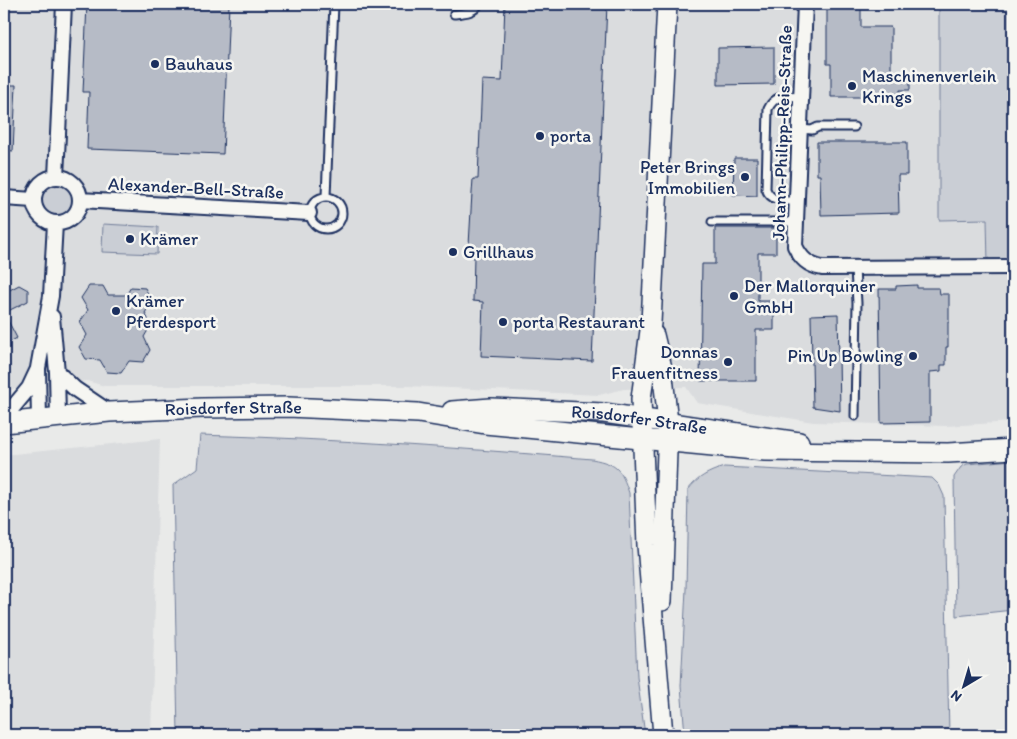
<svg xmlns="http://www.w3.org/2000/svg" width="1017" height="739" font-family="Itim,sans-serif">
	<rect width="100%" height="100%" fill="#e9eae9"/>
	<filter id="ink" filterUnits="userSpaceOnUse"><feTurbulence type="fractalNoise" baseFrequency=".02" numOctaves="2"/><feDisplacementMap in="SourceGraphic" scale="10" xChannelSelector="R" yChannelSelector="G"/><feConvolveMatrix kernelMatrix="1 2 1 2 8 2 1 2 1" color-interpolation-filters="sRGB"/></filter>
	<g filter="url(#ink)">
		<path fill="#dadcde" d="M 4,4 L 939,4 L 939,220 L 987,219 L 988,264 L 1013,264 L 1013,422 L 946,426 L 813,422 L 697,403 L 686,387 L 624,389 L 599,395 L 407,386 L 105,386 L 87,381 L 13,389 L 4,395 Z
			M 160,439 L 151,735 L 4,735 L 4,455 Z"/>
		<path fill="#caced5" stroke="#727e9a" d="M 939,4 L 1013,4 L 1013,264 L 988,264 L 987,219 L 939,220 Z
			M41 201a16 16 0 1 1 32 0a16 16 0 1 1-32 0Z
			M 103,224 L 158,227 L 157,254 L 102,252 Z
			M 200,435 C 331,439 461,448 592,459 C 617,464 621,469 629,493 L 637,677 L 645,735 L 178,735 L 173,485 L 197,468 Z
			M 1013,460 L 1013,610 L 956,616 L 954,477 L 961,467 L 967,464 Z
			M 724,467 L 932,478 L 939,485 L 944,496 L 949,735 L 685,735 L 681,686 L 686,589 L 688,490 C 698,477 708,472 724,467 Z"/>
		<path fill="#b6bbc6" stroke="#1b2f5e" d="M 87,4 L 229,4 L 223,154 L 87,149 L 89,92 L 83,92 Z
			M 505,4 L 607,4 L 592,361 L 481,356 L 483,302 L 473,301 L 474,255 L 472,255 L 469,245 L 472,193 L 473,179 L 478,179 L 482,80 L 502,81 Z
			M 827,4 L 861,4 L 861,27 L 891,27 L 891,75 L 910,75 L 910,90 L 900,90 L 900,97 L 831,97 L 831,64 L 827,64 Z
			M 774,47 L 774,84 L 718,85 L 718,48 Z
			M 4,85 L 16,85 L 13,151 L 4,150 Z
			M 817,142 L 907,142 L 907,175 L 898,175 L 899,213 L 821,215 L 820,175 L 817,175 Z
			M 734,158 L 757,158 L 757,196 L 733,195 Z
			M 715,228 L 776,228 L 776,253 L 758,253 L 758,301 L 774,301 L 774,330 L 756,330 L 756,381 L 700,381 L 702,264 L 715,264 Z
			M 19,285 L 28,290 L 28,301 L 4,313 L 17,338 L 4,345 L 4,293 Z
			M 917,285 L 917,288 L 939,288 L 940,294 L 949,294 L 949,322 L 948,322 L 948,347 L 946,347 L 946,365 L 941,365 L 941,371 L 930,372 L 930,422 L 881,423 L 879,289 L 896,289 L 896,286 Z
			M 89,286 L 103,286 L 108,295 L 126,295 L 131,287 L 145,288 L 152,301 L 145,313 L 151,325 L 144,337 L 150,350 L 143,362 L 129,361 L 121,373 L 107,372 L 100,360 L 86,359 L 79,347 L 87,335 L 80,322 L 88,310 L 81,298 Z
			M 838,314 L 839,358 L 840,411 L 813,407 L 811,315 Z"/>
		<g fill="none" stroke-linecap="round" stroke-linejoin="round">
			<defs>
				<path id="service" d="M 454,14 C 464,13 474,13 479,4
					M 799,129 L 812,130 L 818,127 L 854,127
					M 326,196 L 334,4
					M310 213a16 16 0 1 1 32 0a16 16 0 1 1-32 0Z
					M 796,201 C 784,201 771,202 766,189 L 768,109 C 775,94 786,96 801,97
					M 712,222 L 796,222
					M 855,416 L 857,303 L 855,269"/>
				<path id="minor" d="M 805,4 L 795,246 C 801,259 808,265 822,268 L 1013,267
					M34 200a23 23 0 1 1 46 0a23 23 0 1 1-46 0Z
					M 56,177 L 64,4
					M 4,198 L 33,200
					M 80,200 L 309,213
					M 52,317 L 57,372 L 58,418
					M 57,372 L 75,389 L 109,412
					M 4,418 L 29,388 L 37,371
					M 39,420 L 38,368 L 51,296 L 55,223"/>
				<g id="secondary">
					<path d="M 654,335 L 662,368 L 668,422 L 662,601"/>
					<path id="s1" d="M 452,411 L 491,408 L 604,413 L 799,442"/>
					<path id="s2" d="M 4,423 L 109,412 L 203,408 L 288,407 L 418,413 L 485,424 L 765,451 L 948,453 L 1013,449"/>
					<path d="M 663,735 L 647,545 L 641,399 L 651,323 L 667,4"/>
				</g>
			</defs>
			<use href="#service" stroke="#1b2f5e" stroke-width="11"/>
			<use href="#minor" stroke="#1b2f5e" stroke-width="18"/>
			<use href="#secondary" stroke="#1b2f5e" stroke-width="22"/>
			<use href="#service" stroke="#f6f6f2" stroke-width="7"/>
			<use href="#minor" stroke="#f6f6f2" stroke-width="14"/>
			<use href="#secondary" stroke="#f6f6f2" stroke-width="19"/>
		</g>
	</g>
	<g fill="#1b2f5e" stroke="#f6f6f2" stroke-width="2">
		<circle cx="155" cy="64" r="5"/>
		<circle cx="852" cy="86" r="5"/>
		<circle cx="540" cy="136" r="5"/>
		<circle cx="745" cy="177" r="5"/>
		<circle cx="130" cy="239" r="5"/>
		<circle cx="453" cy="252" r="5"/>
		<circle cx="734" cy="296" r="5"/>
		<circle cx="116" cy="311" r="5"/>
		<circle cx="503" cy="322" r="5"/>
		<circle cx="913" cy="356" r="5"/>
		<circle cx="728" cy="362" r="5"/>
	</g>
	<g text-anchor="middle" stroke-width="5" stroke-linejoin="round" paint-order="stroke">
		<g font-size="18" fill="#1b2f5e" stroke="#f6f6f2" text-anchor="start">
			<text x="165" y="70">Bauhaus</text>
			<text x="862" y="82">Maschinenverleih<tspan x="862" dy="21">Krings</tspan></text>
			<text x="550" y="142">porta</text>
			<text x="735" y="173" text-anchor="end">Peter Brings<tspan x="735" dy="21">Immobilien</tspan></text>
			<text x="140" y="245">Krämer</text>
			<text x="463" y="258">Grillhaus</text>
			<text x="744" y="292">Der Mallorquiner<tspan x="744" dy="21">GmbH</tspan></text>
			<text x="126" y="307">Krämer<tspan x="126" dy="21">Pferdesport</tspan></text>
			<text x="513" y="328">porta Restaurant</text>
			<text x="718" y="358" text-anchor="end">Donnas<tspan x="718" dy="21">Frauenfitness</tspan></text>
			<text x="903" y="362" text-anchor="end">Pin Up Bowling</text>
		</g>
		<g font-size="18" fill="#1b2f5e" stroke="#f6f6f2">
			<text transform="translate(782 133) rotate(-88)" y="6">Johann-Philipp-Reis-Straße</text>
			<text transform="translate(196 188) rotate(3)" y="6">Alexander-Bell-Straße</text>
			<text dy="6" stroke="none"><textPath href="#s2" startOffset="230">Roisdorfer Straße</textPath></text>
			<text dy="6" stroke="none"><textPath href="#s1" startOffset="188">Roisdorfer Straße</textPath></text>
		</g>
	</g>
	<rect width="1017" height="739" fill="none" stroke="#f6f6f2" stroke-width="20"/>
	<rect x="10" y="10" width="997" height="719" fill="none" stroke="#1b2f5e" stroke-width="2" filter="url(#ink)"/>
	<g transform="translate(964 686) rotate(218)" stroke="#f6f6f2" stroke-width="4" paint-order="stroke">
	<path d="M0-4L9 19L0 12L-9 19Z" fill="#1b2f5e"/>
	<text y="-8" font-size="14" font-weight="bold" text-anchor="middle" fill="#1b2f5e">N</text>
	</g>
</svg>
